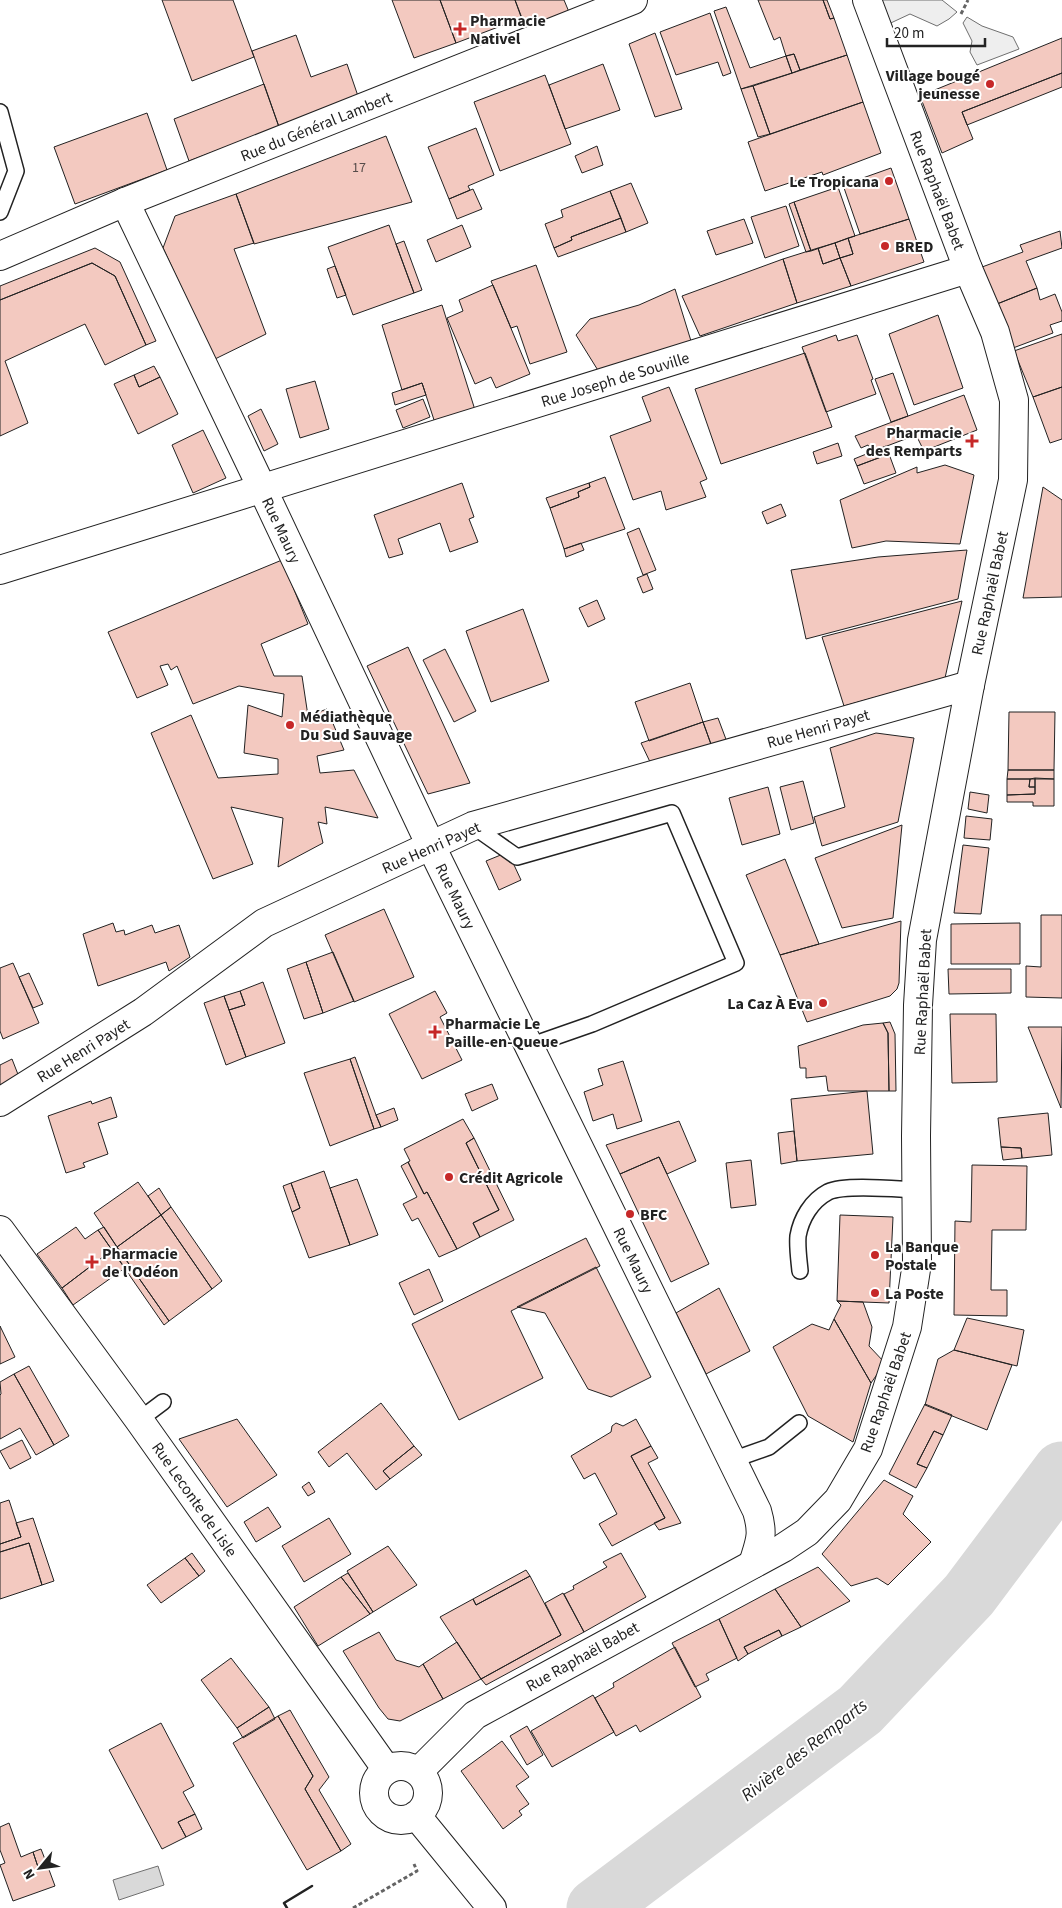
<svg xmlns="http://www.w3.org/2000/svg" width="1062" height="1908" font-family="'Source Sans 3',sans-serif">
	<rect width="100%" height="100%" fill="#fff"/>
	<path fill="#eee" stroke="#6f6f6f" d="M 871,0 L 942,0 L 957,12 L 949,19 L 937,26 L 910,14 L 880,28 Z
		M 967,17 L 982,26 L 1013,37 L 1019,49 L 977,65 L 970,52 L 972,41 L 963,23 Z"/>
	<path fill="#d9d9d9" stroke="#6f6f6f" d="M 158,1866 L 164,1885 L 119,1900 L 113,1880 Z"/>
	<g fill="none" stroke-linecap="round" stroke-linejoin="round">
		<path stroke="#d9d9d9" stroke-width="59" d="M 596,1908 L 860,1710 L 969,1595 L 1062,1471"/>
	</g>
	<path fill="#f3c9c0" stroke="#222" d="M 162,0 L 233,0 L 254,57 L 192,81 Z
		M 392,0 L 440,0 L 456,43 L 414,58 Z
		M 440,0 L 515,0 L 522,18 L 456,43 Z
		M 515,0 L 564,0 L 569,12 L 525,28 Z
		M 758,0 L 823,0 L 830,19 L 834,18 L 847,55 L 800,70 L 794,54 L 786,56 L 780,37 L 774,40 Z
		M 823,0 L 827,0 L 834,18 L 830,19 Z
		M 726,7 L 750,68 L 786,56 L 792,73 L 741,89 L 714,11 Z
		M 710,13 L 731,73 L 723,76 L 718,62 L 676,75 L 660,32 Z
		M 655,33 L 682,109 L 655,117 L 629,44 Z
		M 296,35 L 311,77 L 347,64 L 359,99 L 279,127 L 252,51 Z
		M 1062,38 L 1062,73 L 962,112 L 973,139 L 942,153 L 920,96 Z
		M 794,54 L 800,70 L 792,73 L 786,56 Z
		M 847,55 L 863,102 L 770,134 L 753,86 Z
		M 603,64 L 620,110 L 565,129 L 549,85 Z
		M 1062,73 L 1062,87 L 967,125 L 962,112 Z
		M 545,75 L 571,144 L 500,171 L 474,102 Z
		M 264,84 L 279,127 L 189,161 L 174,119 Z
		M 753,86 L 770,134 L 758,137 L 741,89 Z
		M 863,102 L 881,153 L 823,175 L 822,172 L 765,191 L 748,142 Z
		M 147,113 L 167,170 L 75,204 L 54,147 Z
		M 476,128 L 494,175 L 468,186 L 470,190 L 449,199 L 428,147 Z
		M 386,136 L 412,202 L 254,244 L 236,194 Z
		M 597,146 L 603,165 L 582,173 L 575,156 Z
		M 891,168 L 909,219 L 860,234 L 843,185 Z
		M 631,183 L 648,223 L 626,232 L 610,191 Z
		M 838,187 L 855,236 L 811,251 L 794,202 Z
		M 473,189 L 482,209 L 457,219 L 449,199 Z
		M 610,191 L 621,218 L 571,237 L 572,240 L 554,248 L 545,224 L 563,217 L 561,210 Z
		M 236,194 L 254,243 L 234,249 L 266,334 L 215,359 L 163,248 L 175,216 Z
		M 794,202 L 811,251 L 806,252 L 789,204 Z
		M 786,206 L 799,246 L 765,258 L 751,217 Z
		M 621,218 L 626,232 L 558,257 L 554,248 L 572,240 L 571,237 Z
		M 744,219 L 753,243 L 716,255 L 707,231 Z
		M 909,219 L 924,262 L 851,286 L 840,258 L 853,254 L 848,238 Z
		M 389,225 L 414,293 L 353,315 L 328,247 Z
		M 462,225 L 471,247 L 436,262 L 427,240 Z
		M 1060,231 L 1062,248 L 1026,261 L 1037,288 L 997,304 L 982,267 L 1023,252 L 1020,245 Z
		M 848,238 L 853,254 L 840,258 L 835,243 Z
		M 404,241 L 422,290 L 414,293 L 396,244 Z
		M 835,243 L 840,258 L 823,264 L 818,248 Z
		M 95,248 L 120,262 L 156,341 L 146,345 L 115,276 L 92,263 L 0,300 L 0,286 Z
		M 818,248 L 823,264 L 840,258 L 851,286 L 797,303 L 783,259 Z
		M 783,259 L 797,303 L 700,336 L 682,296 Z
		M 92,263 L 115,276 L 146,345 L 105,365 L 85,324 L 5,361 L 28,423 L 0,436 L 0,300 Z
		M 536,265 L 567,352 L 530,364 L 517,326 L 511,328 L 491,281 Z
		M 335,266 L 346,295 L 337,298 L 327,269 Z
		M 493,285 L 530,374 L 496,388 L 491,377 L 475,384 L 447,318 L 463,311 L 459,300 Z
		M 1037,288 L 1040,300 L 1055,294 L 1062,312 L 1062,321 L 1050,325 L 1053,333 L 1013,348 L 997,304 Z
		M 675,289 L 691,341 L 599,372 L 576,335 L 590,319 L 639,305 Z
		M 442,305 L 475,410 L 435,423 L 422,383 L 402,390 L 382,325 Z
		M 938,315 L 963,388 L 914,405 L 889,334 Z
		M 1062,334 L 1062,387 L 1033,397 L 1014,351 Z
		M 836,335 L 838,341 L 857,335 L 873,379 L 871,380 L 876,394 L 826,412 L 802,347 Z
		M 805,353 L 832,427 L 721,464 L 695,389 Z
		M 154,366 L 160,377 L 139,387 L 134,375 Z
		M 893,373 L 908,416 L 891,422 L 875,379 Z
		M 134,375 L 139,387 L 160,377 L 178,414 L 138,434 L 114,384 Z
		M 315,381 L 329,429 L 300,438 L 286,389 Z
		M 422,383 L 426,395 L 395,405 L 392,393 Z
		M 669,387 L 707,479 L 700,482 L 706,497 L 666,510 L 661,491 L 633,500 L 610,436 L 651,421 L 642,397 Z
		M 1062,387 L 1062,439 L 1050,443 L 1033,397 Z
		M 964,395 L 977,430 L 924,451 L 916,435 L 871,452 L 868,445 L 861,448 L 855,436 Z
		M 423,399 L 430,417 L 403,428 L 396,410 Z
		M 261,409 L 278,444 L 264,451 L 248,416 Z
		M 203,430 L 226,478 L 193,493 L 172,445 Z
		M 838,443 L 842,456 L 817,464 L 813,452 Z
		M 886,446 L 889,454 L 857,466 L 854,459 Z
		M 889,454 L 896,473 L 864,484 L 857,466 Z
		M 945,465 L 974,475 L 960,544 L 886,541 L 852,548 L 840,500 L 917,467 L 917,473 Z
		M 605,477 L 625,529 L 564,549 L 550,508 L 579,497 L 578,492 L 590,487 L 589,483 Z
		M 462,483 L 474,517 L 469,519 L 478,542 L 450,552 L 440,523 L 398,539 L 403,554 L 389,558 L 374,515 Z
		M 589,483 L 590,487 L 578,492 L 579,497 L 550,508 L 546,498 Z
		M 1043,487 L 1062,500 L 1062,597 L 1023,598 Z
		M 781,504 L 786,516 L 767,524 L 762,512 Z
		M 639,528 L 656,570 L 643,575 L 627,533 Z
		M 581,543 L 584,550 L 566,557 L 564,549 Z
		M 967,550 L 958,599 L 806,639 L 791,570 L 878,557 Z
		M 282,560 L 308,624 L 261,644 L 274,676 L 302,676 L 308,716 L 327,709 L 344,750 L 317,756 L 320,773 L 354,770 L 378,818 L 325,807 L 327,824 L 318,822 L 323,843 L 278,867 L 283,818 L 231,807 L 253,864 L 213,879 L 151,733 L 191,715 L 218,778 L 278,774 L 278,759 L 244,753 L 248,705 L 282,717 L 284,694 L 239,686 L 193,704 L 177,666 L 171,670 L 168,664 L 160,666 L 168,685 L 137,698 L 108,632 Z
		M 647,574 L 653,589 L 643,593 L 637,578 Z
		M 597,600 L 605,619 L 588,627 L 579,608 Z
		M 962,601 L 945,678 L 844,706 L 822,637 Z
		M 523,609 L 549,681 L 491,702 L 466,631 Z
		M 408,647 L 470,783 L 428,794 L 367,666 Z
		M 445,649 L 476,711 L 454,722 L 423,660 Z
		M 690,683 L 703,722 L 649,741 L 635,702 Z
		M 1009,712 L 1055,712 L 1054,770 L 1008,770 Z
		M 718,718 L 727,742 L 712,747 L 703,722 Z
		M 703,722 L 712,747 L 651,764 L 641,743 Z
		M 876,733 L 914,738 L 898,822 L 822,846 L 814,817 L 845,807 L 830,748 Z
		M 1008,770 L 1054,770 L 1054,779 L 1007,779 Z
		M 1035,778 L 1035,787 L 1029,787 L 1030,779 Z
		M 1035,778 L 1054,779 L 1054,806 L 1033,806 L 1033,802 L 1007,802 L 1007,795 L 1035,794 Z
		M 1007,779 L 1030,779 L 1029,787 L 1035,787 L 1035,794 L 1007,795 Z
		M 803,781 L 814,823 L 791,830 L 780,787 Z
		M 768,787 L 780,834 L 742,845 L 729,798 Z
		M 970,792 L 989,795 L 987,813 L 968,809 Z
		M 966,816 L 992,819 L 990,840 L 964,838 Z
		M 902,825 L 893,918 L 842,928 L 815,858 Z
		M 963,845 L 989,848 L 981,914 L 954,913 Z
		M 508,852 L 521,880 L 499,890 L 486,861 Z
		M 785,859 L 819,944 L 780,955 L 746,875 Z
		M 384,909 L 414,977 L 354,1002 L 325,935 Z
		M 1041,915 L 1062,915 L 1062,998 L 1026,997 L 1026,966 L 1041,967 Z
		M 901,921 L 899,983 L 897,989 L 890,996 L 807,1022 L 780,955 Z
		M 113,923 L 116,932 L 124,930 L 125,935 L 152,925 L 155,933 L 179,925 L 190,957 L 169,971 L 166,962 L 98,986 L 83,934 Z
		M 1020,923 L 1020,964 L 951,964 L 951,924 Z
		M 333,952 L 354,1001 L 323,1013 L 306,962 Z
		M 306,962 L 323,1013 L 304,1019 L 287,969 Z
		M 13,963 L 39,1023 L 3,1039 L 0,1031 L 0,968 Z
		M 948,969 L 1011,969 L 1011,993 L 949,994 Z
		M 29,973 L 43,1004 L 33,1008 L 19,977 Z
		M 263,982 L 285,1043 L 246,1057 L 229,1010 L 245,1005 L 240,991 Z
		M 240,991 L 245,1005 L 229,1010 L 224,996 Z
		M 435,991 L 447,1013 L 440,1017 L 462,1060 L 422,1079 L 389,1014 Z
		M 224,996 L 246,1057 L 226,1065 L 204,1003 Z
		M 950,1014 L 996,1014 L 997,1082 L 952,1083 Z
		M 890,1022 L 895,1034 L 896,1091 L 889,1091 L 888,1033 L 883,1023 Z
		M 883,1023 L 888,1033 L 889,1091 L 828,1091 L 826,1076 L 806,1078 L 806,1068 L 800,1068 L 798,1046 L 863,1025 Z
		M 1028,1027 L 1062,1027 L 1061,1108 Z
		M 355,1057 L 376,1115 L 381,1127 L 374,1129 L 350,1059 Z
		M 12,1059 L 19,1077 L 0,1089 L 0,1065 Z
		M 350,1059 L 374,1129 L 330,1146 L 304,1073 Z
		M 623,1061 L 642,1121 L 617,1129 L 613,1114 L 593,1121 L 584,1092 L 603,1085 L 598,1069 Z
		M 492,1084 L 498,1099 L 472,1111 L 465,1094 Z
		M 867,1091 L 873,1154 L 797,1161 L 791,1099 Z
		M 111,1097 L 117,1117 L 98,1123 L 108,1154 L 83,1163 L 85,1167 L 66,1173 L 48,1116 L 91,1101 L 92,1104 Z
		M 394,1108 L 398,1120 L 381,1127 L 376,1115 Z
		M 1048,1113 L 1052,1155 L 1022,1158 L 1021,1148 L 1001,1147 L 998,1118 Z
		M 463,1119 L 474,1138 L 466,1143 L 499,1210 L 473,1223 L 480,1237 L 457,1249 L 427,1192 L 424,1194 L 408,1162 L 410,1161 L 404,1149 Z
		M 679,1121 L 696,1161 L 667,1174 L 659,1157 L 620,1174 L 606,1145 Z
		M 794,1131 L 797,1161 L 781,1164 L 778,1133 Z
		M 474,1138 L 514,1220 L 480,1237 L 473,1223 L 499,1210 L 466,1143 Z
		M 1001,1147 L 1021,1148 L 1022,1158 L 1003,1160 Z
		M 659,1157 L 709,1264 L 671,1282 L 620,1174 Z
		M 751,1160 L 756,1205 L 731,1208 L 726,1163 Z
		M 408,1162 L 424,1194 L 427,1192 L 457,1249 L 439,1257 L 418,1218 L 412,1221 L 403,1204 L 417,1197 L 401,1166 Z
		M 972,1165 L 1027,1166 L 1026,1230 L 992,1230 L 991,1290 L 1007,1290 L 1007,1316 L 954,1315 L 955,1221 L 971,1222 Z
		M 324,1171 L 350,1245 L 309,1258 L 292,1212 L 300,1208 L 291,1183 Z
		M 357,1179 L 378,1235 L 350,1245 L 330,1188 Z
		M 138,1182 L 161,1215 L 117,1247 L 94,1213 Z
		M 291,1183 L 300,1208 L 292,1212 L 283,1186 Z
		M 159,1188 L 171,1207 L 161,1215 L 148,1196 Z
		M 171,1207 L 222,1281 L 212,1289 L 161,1215 Z
		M 161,1215 L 212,1289 L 169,1321 L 117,1247 Z
		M 840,1215 L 893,1217 L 889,1303 L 837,1301 Z
		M 76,1227 L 85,1239 L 98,1230 L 112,1250 L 62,1288 L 37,1254 Z
		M 104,1227 L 117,1247 L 112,1250 L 98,1230 Z
		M 586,1238 L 600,1266 L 511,1311 L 543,1378 L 459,1420 L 412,1324 Z
		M 117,1247 L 169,1321 L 164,1325 L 112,1250 Z
		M 112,1250 L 125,1268 L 73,1305 L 62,1288 Z
		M 596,1267 L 651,1377 L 611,1397 L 588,1389 L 545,1313 L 517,1307 Z
		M 429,1269 L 443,1301 L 414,1315 L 399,1283 Z
		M 719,1288 L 750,1351 L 706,1374 L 676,1313 Z
		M 837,1301 L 863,1302 L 872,1327 L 869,1346 L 885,1363 L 871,1383 L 834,1319 L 841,1305 Z
		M 967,1318 L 1024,1330 L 1017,1366 L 954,1350 Z
		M 834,1319 L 871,1383 L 853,1442 L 808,1416 L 773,1347 L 812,1324 L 829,1330 Z
		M 0,1326 L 15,1357 L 0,1364 Z
		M 954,1350 L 1012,1365 L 987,1430 L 925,1405 L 938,1359 Z
		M 29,1366 L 69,1436 L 54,1445 L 14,1374 Z
		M 14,1374 L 54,1445 L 36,1455 L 20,1428 L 0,1439 L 0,1395 L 1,1394 L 0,1382 Z
		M 381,1403 L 414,1446 L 383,1471 L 390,1479 L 376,1490 L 347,1453 L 329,1467 L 318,1452 Z
		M 925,1404 L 952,1415 L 943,1435 L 934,1431 L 917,1464 L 927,1468 L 916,1488 L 889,1474 Z
		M 237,1419 L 277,1475 L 227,1507 L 179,1439 Z
		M 636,1419 L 651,1446 L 631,1456 L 665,1518 L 612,1546 L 599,1524 L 617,1514 L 595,1473 L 584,1479 L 571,1456 L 611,1432 L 612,1426 L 616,1423 L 623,1426 Z
		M 934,1431 L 943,1435 L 927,1468 L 917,1464 Z
		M 22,1440 L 31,1458 L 10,1469 L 0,1451 Z
		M 414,1446 L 422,1455 L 390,1479 L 383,1471 Z
		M 651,1446 L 658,1458 L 648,1463 L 681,1523 L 659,1530 L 654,1523 L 665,1518 L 631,1456 Z
		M 884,1480 L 913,1496 L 903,1514 L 931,1542 L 888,1585 L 877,1578 L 851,1586 L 822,1554 Z
		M 309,1482 L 315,1492 L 308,1496 L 302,1487 Z
		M 9,1500 L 21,1537 L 0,1544 L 0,1503 Z
		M 268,1507 L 281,1527 L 256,1542 L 244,1522 Z
		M 33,1518 L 54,1581 L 42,1585 L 29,1543 L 0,1552 L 0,1544 L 21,1537 L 16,1523 Z
		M 329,1518 L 351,1554 L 304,1582 L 282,1546 Z
		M 29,1543 L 42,1585 L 0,1599 L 0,1552 Z
		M 388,1546 L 417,1585 L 373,1612 L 347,1571 Z
		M 192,1553 L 205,1571 L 199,1576 L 185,1558 Z
		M 621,1553 L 646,1597 L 584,1632 L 564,1594 L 574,1589 L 573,1586 L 607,1567 L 603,1562 Z
		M 185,1558 L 199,1576 L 161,1603 L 147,1585 Z
		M 818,1567 L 850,1601 L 801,1627 L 775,1589 Z
		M 526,1570 L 530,1576 L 476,1605 L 473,1599 Z
		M 348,1573 L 373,1612 L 370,1614 L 341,1577 Z
		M 530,1576 L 561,1635 L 481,1679 L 440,1617 L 473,1599 L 476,1605 Z
		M 341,1577 L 370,1614 L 318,1646 L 294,1607 Z
		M 775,1589 L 801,1627 L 782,1636 L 779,1630 L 744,1647 L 748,1654 L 738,1661 L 719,1619 Z
		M 563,1593 L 584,1632 L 486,1685 L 481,1679 L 561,1635 L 545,1603 Z
		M 719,1619 L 737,1658 L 706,1674 L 709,1680 L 695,1687 L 672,1643 Z
		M 779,1630 L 782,1636 L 748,1654 L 744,1647 Z
		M 379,1632 L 396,1660 L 419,1667 L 423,1664 L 443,1699 L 400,1721 L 388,1719 L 379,1708 L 343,1651 Z
		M 457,1642 L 481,1679 L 443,1699 L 423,1664 Z
		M 675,1647 L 701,1697 L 640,1732 L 636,1725 L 616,1736 L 595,1698 L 614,1687 L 613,1683 Z
		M 231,1658 L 269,1707 L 237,1728 L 201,1680 Z
		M 593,1695 L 614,1732 L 552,1767 L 531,1731 Z
		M 269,1707 L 275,1719 L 243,1738 L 237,1728 Z
		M 290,1710 L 329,1777 L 319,1790 L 351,1844 L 341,1851 L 305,1789 L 313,1776 L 278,1716 Z
		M 278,1716 L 313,1776 L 305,1789 L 341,1851 L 307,1870 L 233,1743 Z
		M 161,1723 L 194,1786 L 183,1792 L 195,1814 L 178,1822 L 186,1837 L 162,1849 L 109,1750 Z
		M 527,1726 L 543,1755 L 527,1765 L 510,1736 Z
		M 502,1741 L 529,1777 L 516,1786 L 529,1804 L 519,1811 L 522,1815 L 503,1829 L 461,1771 Z
		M 195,1814 L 202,1829 L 186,1837 L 178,1822 Z
		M 9,1823 L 21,1857 L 33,1852 L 39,1870 L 48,1867 L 55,1886 L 13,1901 L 0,1865 L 5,1863 L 0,1850 L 0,1827 Z
		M 41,1849 L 48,1867 L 39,1870 L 33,1852 Z"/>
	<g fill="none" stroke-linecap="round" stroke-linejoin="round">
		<defs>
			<path id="lane" d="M 0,112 L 16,171 L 0,212
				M 473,826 L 517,857 L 672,813 L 736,963 L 592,1024 L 529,1046
				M 800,1271 C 799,1260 797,1247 798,1236 C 801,1219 811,1201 828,1192 C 845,1184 895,1189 916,1190
				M 139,1420 L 163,1402
				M 732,1460 L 769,1447 L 799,1423"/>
			<path id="street" d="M 125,202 L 262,488 L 431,846 L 757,1511 C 764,1535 760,1541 753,1564
				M 0,570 L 968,269"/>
			<path id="secondary" d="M 0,256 L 125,202 L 633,0
				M 0,1102 L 143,1012 L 264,923 L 473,826 L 970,685"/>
			<path id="primary" d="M 0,1230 L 139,1420 L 387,1770
				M374 1793a27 27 0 1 1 54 0a27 27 0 1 1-54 0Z
				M 418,1772 L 475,1715 L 783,1548 L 807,1532 L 838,1500 L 868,1449 L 907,1327 L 917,1263 L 916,1136 L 918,1005 L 922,940 L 970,685 L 1013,480 L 1014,400 L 995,332 L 968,269 L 867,0
				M 416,1815 L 492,1908"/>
		</defs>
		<use href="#lane" stroke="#222" stroke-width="18"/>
		<use href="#street" stroke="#222" stroke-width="30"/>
		<use href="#secondary" stroke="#222" stroke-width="30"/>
		<use href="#primary" stroke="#222" stroke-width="30"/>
		<path stroke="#646464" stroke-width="3" stroke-dasharray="4 2.5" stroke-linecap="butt" d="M 961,14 L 968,0
			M 353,1908 L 417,1871 L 414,1864"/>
		<use href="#lane" stroke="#fff" stroke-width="15"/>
		<use href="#street" stroke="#fff" stroke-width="28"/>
		<use href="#secondary" stroke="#fff" stroke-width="28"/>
		<use href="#primary" stroke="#fff" stroke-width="28"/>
		<path stroke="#222" stroke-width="2.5" d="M 287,1908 L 284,1903 L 312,1886"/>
	</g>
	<g fill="#c62828" stroke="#fff" stroke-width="2">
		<path d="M457.5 21.5h5v5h5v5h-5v5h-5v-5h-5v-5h5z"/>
		<circle cx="990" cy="84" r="5"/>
		<circle cx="889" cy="181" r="5"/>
		<circle cx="885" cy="246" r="5"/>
		<path d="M969.5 433.5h5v5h5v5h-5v5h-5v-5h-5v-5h5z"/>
		<circle cx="290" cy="725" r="5"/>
		<circle cx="823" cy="1003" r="5"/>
		<path d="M432.5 1024.5h5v5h5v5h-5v5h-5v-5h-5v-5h5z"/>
		<circle cx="449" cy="1177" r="5"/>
		<circle cx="630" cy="1214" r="5"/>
		<circle cx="875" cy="1255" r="5"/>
		<path d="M89.5 1254.5h5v5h5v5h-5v5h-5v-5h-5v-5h5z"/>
		<circle cx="875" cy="1293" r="5"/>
	</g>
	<g text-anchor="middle" stroke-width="4" stroke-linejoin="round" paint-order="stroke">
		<g font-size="14" fill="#564c4a">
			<text x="359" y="172">17</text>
		</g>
		<g font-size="16" font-weight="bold" fill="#222" stroke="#fff" text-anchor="start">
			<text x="470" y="26">Pharmacie<tspan x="470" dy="18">Nativel</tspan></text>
			<text x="980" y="81" text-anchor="end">Village bougé<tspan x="980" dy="18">jeunesse</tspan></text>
			<text x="879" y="187" text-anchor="end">Le Tropicana</text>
			<text x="895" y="252">BRED</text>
			<text x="962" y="438" text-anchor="end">Pharmacie<tspan x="962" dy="18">des Remparts</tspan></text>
			<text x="300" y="722">Médiathèque<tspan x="300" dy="18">Du Sud Sauvage</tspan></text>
			<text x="813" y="1009" text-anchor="end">La Caz À Eva</text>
			<text x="445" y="1029">Pharmacie Le<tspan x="445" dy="18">Paille-en-Queue</tspan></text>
			<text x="459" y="1183">Crédit Agricole</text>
			<text x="640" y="1220">BFC</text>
			<text x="885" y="1252">La Banque<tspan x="885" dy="18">Postale</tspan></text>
			<text x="102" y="1259">Pharmacie<tspan x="102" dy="18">de l'Odéon</tspan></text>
			<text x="885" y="1299">La Poste</text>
		</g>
		<g font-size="16" fill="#222" stroke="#fff">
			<text transform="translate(316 126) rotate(-22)" y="6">Rue du Général Lambert</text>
			<text transform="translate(938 190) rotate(69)" y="6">Rue Raphaël Babet</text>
			<text transform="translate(615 379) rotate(-17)" y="6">Rue Joseph de Souville</text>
			<text transform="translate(282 530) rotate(65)" y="6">Rue Maury</text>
			<text transform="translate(989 593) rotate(-78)" y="6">Rue Raphaël Babet</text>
			<text transform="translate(818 728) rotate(-16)" y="6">Rue Henri Payet</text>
			<text transform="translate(431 847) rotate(-24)" y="6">Rue Henri Payet</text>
			<text transform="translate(456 896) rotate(64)" y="6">Rue Maury</text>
			<text transform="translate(922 992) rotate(-87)" y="6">Rue Raphaël Babet</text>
			<text transform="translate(83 1050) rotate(-32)" y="6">Rue Henri Payet</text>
			<text transform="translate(634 1260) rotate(64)" y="6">Rue Maury</text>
			<text transform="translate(885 1392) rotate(-71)" y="6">Rue Raphaël Babet</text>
			<text transform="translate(195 1499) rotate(55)" y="6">Rue Leconte de Lisle</text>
			<text transform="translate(582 1656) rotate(-29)" y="6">Rue Raphaël Babet</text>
		</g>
		<g font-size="18" font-style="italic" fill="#222" stroke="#fff">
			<text transform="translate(804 1750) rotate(-38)" y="6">Rivière des Remparts</text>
		</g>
	</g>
	<g transform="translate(40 1868) rotate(241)" stroke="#ffffff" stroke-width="4" paint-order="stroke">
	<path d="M0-4L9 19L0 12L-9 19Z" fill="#222222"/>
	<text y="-8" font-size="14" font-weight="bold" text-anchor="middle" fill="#222222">N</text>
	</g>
	<path d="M887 38v8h98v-8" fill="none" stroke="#222222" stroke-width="2.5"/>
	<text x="894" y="38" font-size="15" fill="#222222" stroke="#ffffff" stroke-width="4" paint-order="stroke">20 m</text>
</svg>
